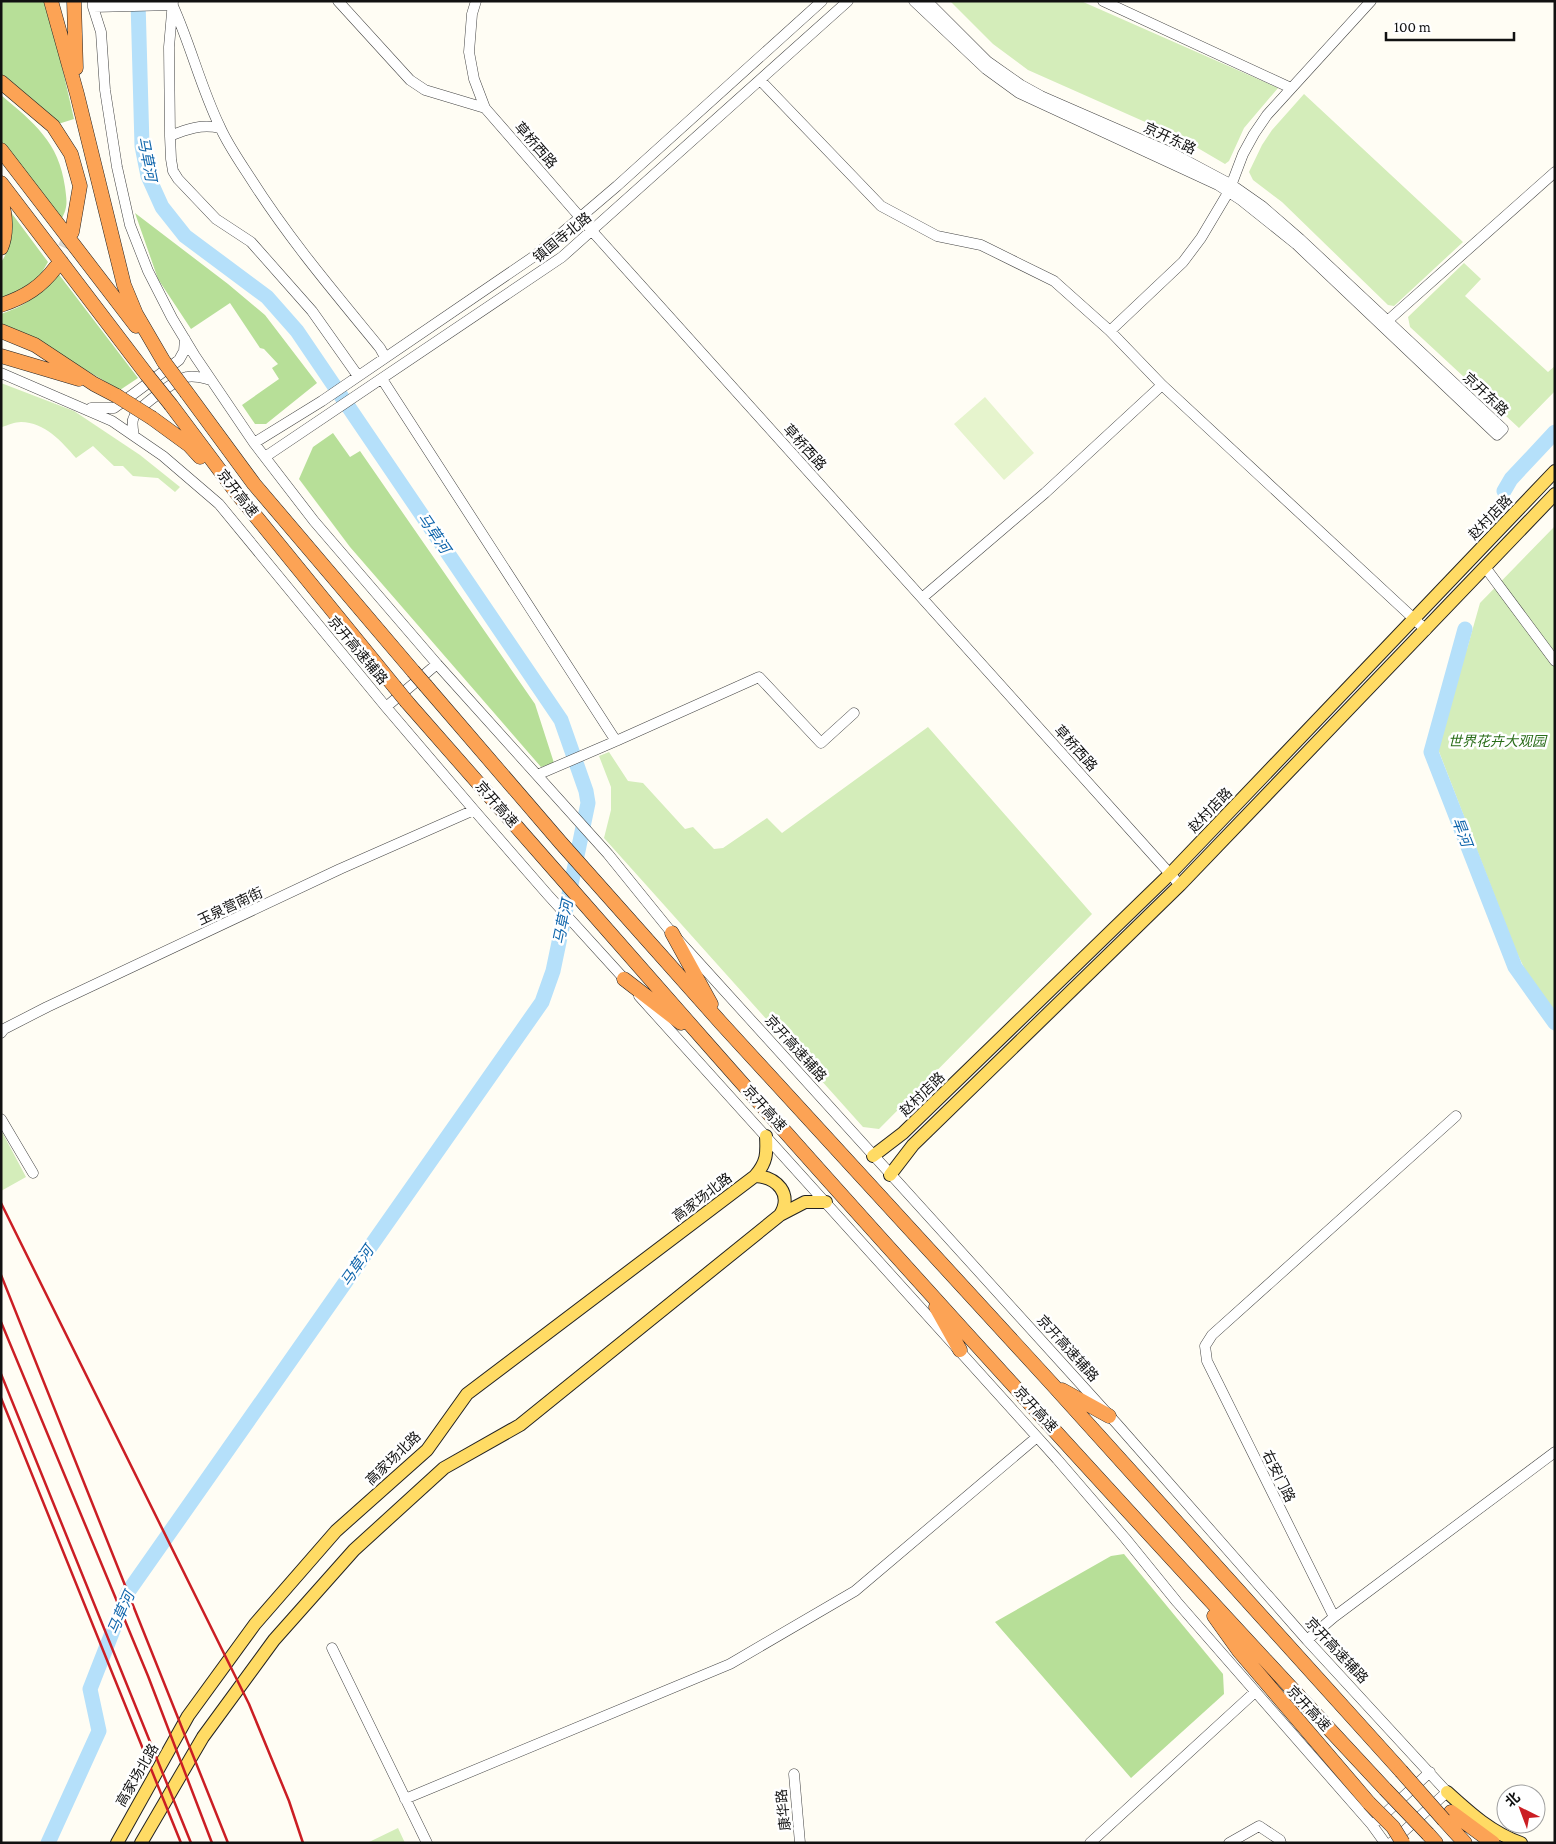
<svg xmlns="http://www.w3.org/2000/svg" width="1556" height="1844" font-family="'Crimson Pro','Noto Sans SC',serif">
	<rect width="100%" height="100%" fill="#fffdf4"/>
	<path fill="#d4edba" d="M 950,1 L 1081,1 L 1278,88 L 1244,128 L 1229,161 L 1225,164 L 1179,137 L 1028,70 L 993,44 Z
		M 1304,94 L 1463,242 L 1394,306 L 1388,305 L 1282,202 L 1253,180 L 1249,172 L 1262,145 L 1272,130 Z
		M 1464,263 L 1481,279 L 1465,296 L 1548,372 L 1555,366 L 1555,391 L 1519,428 L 1410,327 L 1408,317 Z
		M 1,383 L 74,411 L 140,455 L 180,487 L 175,492 L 158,478 L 133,476 L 123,466 L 114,466 L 93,446 L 76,458 C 62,442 45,422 21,422 C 15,422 8,425 2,427 Z
		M 1555,526 L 1555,1021 L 1541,1003 L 1516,951 L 1438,749 L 1446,672 L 1467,649 L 1480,603 Z
		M 928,727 L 1092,914 L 879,1129 L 863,1127 L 604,838 L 611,810 L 611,787 L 599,756 L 609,752 L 628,781 L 643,783 L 685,829 L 693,827 L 714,849 L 723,848 L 767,818 L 782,833 Z
		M 1,1130 L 26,1177 L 1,1191 Z
		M 398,1828 L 405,1843 L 367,1843 Z"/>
	<path fill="#b7df98" d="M 1,1 L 45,1 L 52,23 L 74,119 L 58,124 L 1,78 Z
		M 1,95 C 34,123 59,142 65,187 C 67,202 68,207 61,220 L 1,141 Z
		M 10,211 L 48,262 L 38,279 L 1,303 L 1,262 C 12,248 10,227 10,211 Z
		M 135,213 L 228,284 L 265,315 L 317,383 L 266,424 L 255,424 L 242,405 L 279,379 L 272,368 L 278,364 L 264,349 L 260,348 L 230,303 L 191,329 L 158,279 Z
		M 57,272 L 138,378 L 120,390 L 48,348 L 1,328 L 1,314 C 27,305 41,295 57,272 Z
		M 333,433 L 350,457 L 360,451 L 535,704 L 554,763 L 541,767 L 350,547 L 299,479 L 313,447 Z
		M 1124,1554 L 1223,1674 L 1224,1694 L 1131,1778 L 995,1622 L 1111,1556 Z"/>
	<path fill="#e6f4cd" d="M 985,397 L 1034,453 L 1004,480 L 954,424 Z"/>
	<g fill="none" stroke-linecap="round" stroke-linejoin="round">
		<path stroke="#b5e0fa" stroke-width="15" d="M 1504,491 L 1511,479 L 1555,432
			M 1465,629 L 1431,752 L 1515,967 L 1555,1023
			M 48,1843 L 99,1731 L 90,1689 L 128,1592 L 542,1002 L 553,971 L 588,803 L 586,791 L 561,720 L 297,331 L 267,297 L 185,236 L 162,207 L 148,176 L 142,146 L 138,1"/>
		<path stroke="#dbdad2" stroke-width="14" stroke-dasharray="14 7" stroke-linecap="butt" d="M 56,267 L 72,232"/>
		<defs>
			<path id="minor" d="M 93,1 L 93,7 L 101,32 L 105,90 L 117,167 L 130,225 L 148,271 L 172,318 L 195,356 L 254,443 L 314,521 L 437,664 L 608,854 L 672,933 L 1117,1424 L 1307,1640 L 1447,1792 L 1391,1843
				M 173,1 L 169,47 L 170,136 L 171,159 L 173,171 L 178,179 L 216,219 L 251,242 L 312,311 L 358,376
				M 338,1 L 410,80 L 425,90 L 485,108
				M 476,1 L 472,14 L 469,52 L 474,79 L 485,108 L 592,231 L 1180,885
				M 914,1 L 986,69 L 1019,93 L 1218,185 L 1241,200 L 1296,244 L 1497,435 L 1503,429 L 1300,239 L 1262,206 L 1232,185 L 1172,153 L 1041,96 L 1021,85 L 987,61 L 927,1
				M 1103,1 L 1291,88
				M 173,6 C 191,46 201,88 220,127 C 228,145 240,162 251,179 C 289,239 335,293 380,348 L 385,357
				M 93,7 L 173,5
				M 761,81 L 881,206 L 937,236 L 981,245 L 1054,281 L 1110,331 L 1183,262 L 1201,238 L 1229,191 L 1243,154 L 1254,134 L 1267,115 L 1371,1
				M 170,136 C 187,129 201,124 220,128
				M 1384,324 L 1555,172
				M 1110,331 L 1162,385 L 1426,630
				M 1,373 L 112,421 L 163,456 L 219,504 L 386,707 L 474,810 L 548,895 L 628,983
				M 382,379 L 616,741 L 537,775
				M 91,408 L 114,408 L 132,395 L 179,360 L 184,351 L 185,339
				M 134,436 C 133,430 131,422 134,417 C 138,407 177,379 187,377 C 195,375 203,378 211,380
				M 254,443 L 322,401 L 536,255 L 617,186 L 822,1
				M 265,457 L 562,257 L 848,1
				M 1485,567 L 1555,661
				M 922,598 L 1045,493 L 1162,385
				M 386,707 L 437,664
				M 616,741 L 759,677 L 821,743 L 854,713
				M 639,996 L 1057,1459 L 1125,1538 L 1177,1602 L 1372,1825 L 1385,1843
				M 1,1033 L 4,1029 L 47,1007 L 340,869 L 474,810
				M 1,1119 L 33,1173
				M 1334,1617 L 1207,1361 L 1205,1346 L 1212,1335 L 1456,1116
				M 1307,1640 L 1334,1617 L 1555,1452
				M 332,1648 L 427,1843
				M 794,1774 L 800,1843
				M 405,1799 L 730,1664 L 855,1591 L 1037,1437
				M 1377,1821 L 1430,1772
				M 1090,1843 L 1255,1692
				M 1229,1843 L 1259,1826 L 1280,1840 L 1281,1843"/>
			<path id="major" d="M 873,1156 L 903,1133 L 1170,874 L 1555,471
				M 890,1175 L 913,1145 L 1180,885 L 1555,494
				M 755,1176 C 777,1177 793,1194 780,1215
				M 1447,1792 C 1470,1813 1492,1833 1521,1843
				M 117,1843 L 188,1716 L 255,1624 L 336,1531 L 427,1450 L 467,1394 L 755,1176 C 767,1162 767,1154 766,1136
				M 141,1843 L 203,1737 L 274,1640 L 354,1550 L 444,1468 L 520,1425 L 780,1215 L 805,1202 L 826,1202"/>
			<path id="highway" d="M 51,1 L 77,94 L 124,285 L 136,314 L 164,362
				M 74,1 L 76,68
				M 1,82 L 53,126 L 71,154 L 80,186 L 72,232
				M 1,150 L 136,326
				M 1,183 L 147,375
				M 1,201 C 6,214 7,235 1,248
				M 1,305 C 25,297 41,287 56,267
				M 1,331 L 35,345 L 94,384 L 117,396
				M 1,356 L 79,379
				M 187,393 L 254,484 L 413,671
				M 171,405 L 236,492 L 394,686
				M 152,418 L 189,445 L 200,457
				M 426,686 L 561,843 L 722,1024 L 1052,1384 L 1401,1771
				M 407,702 C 506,814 604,927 703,1039 C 926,1292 1155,1542 1385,1789
				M 672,933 L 711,1004
				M 624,979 L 681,1023
				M 936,1307 L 960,1350
				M 1062,1390 L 1109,1416
				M 1214,1616 L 1239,1651 L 1369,1803
				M 1451,1812 L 1493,1843
				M 1444,1820 L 1465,1843
				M 1428,1834 L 1436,1843"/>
		</defs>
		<use href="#minor" stroke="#444" stroke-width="11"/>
		<use href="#major" stroke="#222" stroke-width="14"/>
		<use href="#highway" stroke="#222" stroke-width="15"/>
		<use href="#minor" stroke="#fff" stroke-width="10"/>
		<use href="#major" stroke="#ffdb64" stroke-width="12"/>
		<use href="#highway" stroke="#fca355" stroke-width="14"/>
		<path stroke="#cb1e24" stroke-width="2.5" d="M 1,1203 L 249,1704 L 289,1801 L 303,1843
			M 1,1275 L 228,1843
			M 1,1322 L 148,1676 L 212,1843
			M 1,1374 L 191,1843
			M 1,1398 L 181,1843"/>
		<defs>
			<path id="highway-bridge" d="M 164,362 L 187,393
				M 147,375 L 171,405
				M 117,396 L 152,418
				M 413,671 L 426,686
				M 394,686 L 407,702
				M 1401,1771 L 1444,1820
				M 1385,1789 L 1428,1834
				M 1369,1803 L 1393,1827 L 1403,1843"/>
		</defs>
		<use href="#highway-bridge" stroke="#222" stroke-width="15" stroke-linecap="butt"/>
		<use href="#highway-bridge" stroke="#fca355" stroke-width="14"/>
	</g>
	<g text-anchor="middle" stroke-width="5" stroke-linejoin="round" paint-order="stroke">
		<g font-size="14" fill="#111" stroke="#fff">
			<text transform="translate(1170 138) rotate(25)" y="5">京开东路</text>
			<text transform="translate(536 145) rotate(49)" y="5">草桥西路</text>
			<text transform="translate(562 237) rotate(-39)" y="5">镇国寺北路</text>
			<text transform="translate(1486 394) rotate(43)" y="5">京开东路</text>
			<text transform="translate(805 447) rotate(48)" y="5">草桥西路</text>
			<text transform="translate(238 493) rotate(52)" y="5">京开高速</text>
			<text transform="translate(1490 517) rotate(-46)" y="5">赵村店路</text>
			<text transform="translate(358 650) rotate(50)" y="5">京开高速辅路</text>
			<text transform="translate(1076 748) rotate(48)" y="5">草桥西路</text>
			<text transform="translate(497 804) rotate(49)" y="5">京开高速</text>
			<text transform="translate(1210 810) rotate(-46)" y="5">赵村店路</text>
			<text transform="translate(230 906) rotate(-25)" y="5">玉泉营南街</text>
			<text transform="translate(796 1048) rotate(48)" y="5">京开高速辅路</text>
			<text transform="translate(922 1094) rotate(-44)" y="5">赵村店路</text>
			<text transform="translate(765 1108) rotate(48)" y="5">京开高速</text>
			<text transform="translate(702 1197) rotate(-37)" y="5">高家场北路</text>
			<text transform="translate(1068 1348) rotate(48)" y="5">京开高速辅路</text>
			<text transform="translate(1036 1409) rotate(48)" y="5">京开高速</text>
			<text transform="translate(393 1458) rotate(-44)" y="5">高家场北路</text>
			<text transform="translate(1279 1476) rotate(64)" y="5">右安门路</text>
			<text transform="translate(1337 1650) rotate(47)" y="5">京开高速辅路</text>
			<text transform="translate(1309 1708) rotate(47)" y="5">京开高速</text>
			<text transform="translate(137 1775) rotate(-60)" y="5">高家场北路</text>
			<text transform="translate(783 1810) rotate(-96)" y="5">康华路</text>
		</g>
		<g font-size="14" font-style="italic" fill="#2b6e1b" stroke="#fff">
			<text x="1497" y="746">世界花卉大观园</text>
		</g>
		<g font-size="15" font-style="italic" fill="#1066ac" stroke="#fff">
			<text transform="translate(147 159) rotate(79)" y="5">马草河</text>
			<text transform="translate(434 533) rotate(56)" y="5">马草河</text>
			<text transform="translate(1462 832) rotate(69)" y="5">旱河</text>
			<text transform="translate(563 922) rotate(-78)" y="5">马草河</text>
			<text transform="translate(357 1266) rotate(-55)" y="5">马草河</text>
			<text transform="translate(121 1613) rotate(-66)" y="5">马草河</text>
		</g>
	</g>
	<rect width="1556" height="1844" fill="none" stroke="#111111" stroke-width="5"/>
	<g transform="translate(1521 1809) rotate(318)"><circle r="24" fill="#ffffff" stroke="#a0a0a0"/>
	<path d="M0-4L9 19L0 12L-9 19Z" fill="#cb1e24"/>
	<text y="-8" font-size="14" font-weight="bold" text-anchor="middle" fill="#111111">北</text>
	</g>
	<path d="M1386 32v8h128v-8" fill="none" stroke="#111111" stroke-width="2.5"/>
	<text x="1394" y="32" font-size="15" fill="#111111" stroke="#ffffff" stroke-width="4" paint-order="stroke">100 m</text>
</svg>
